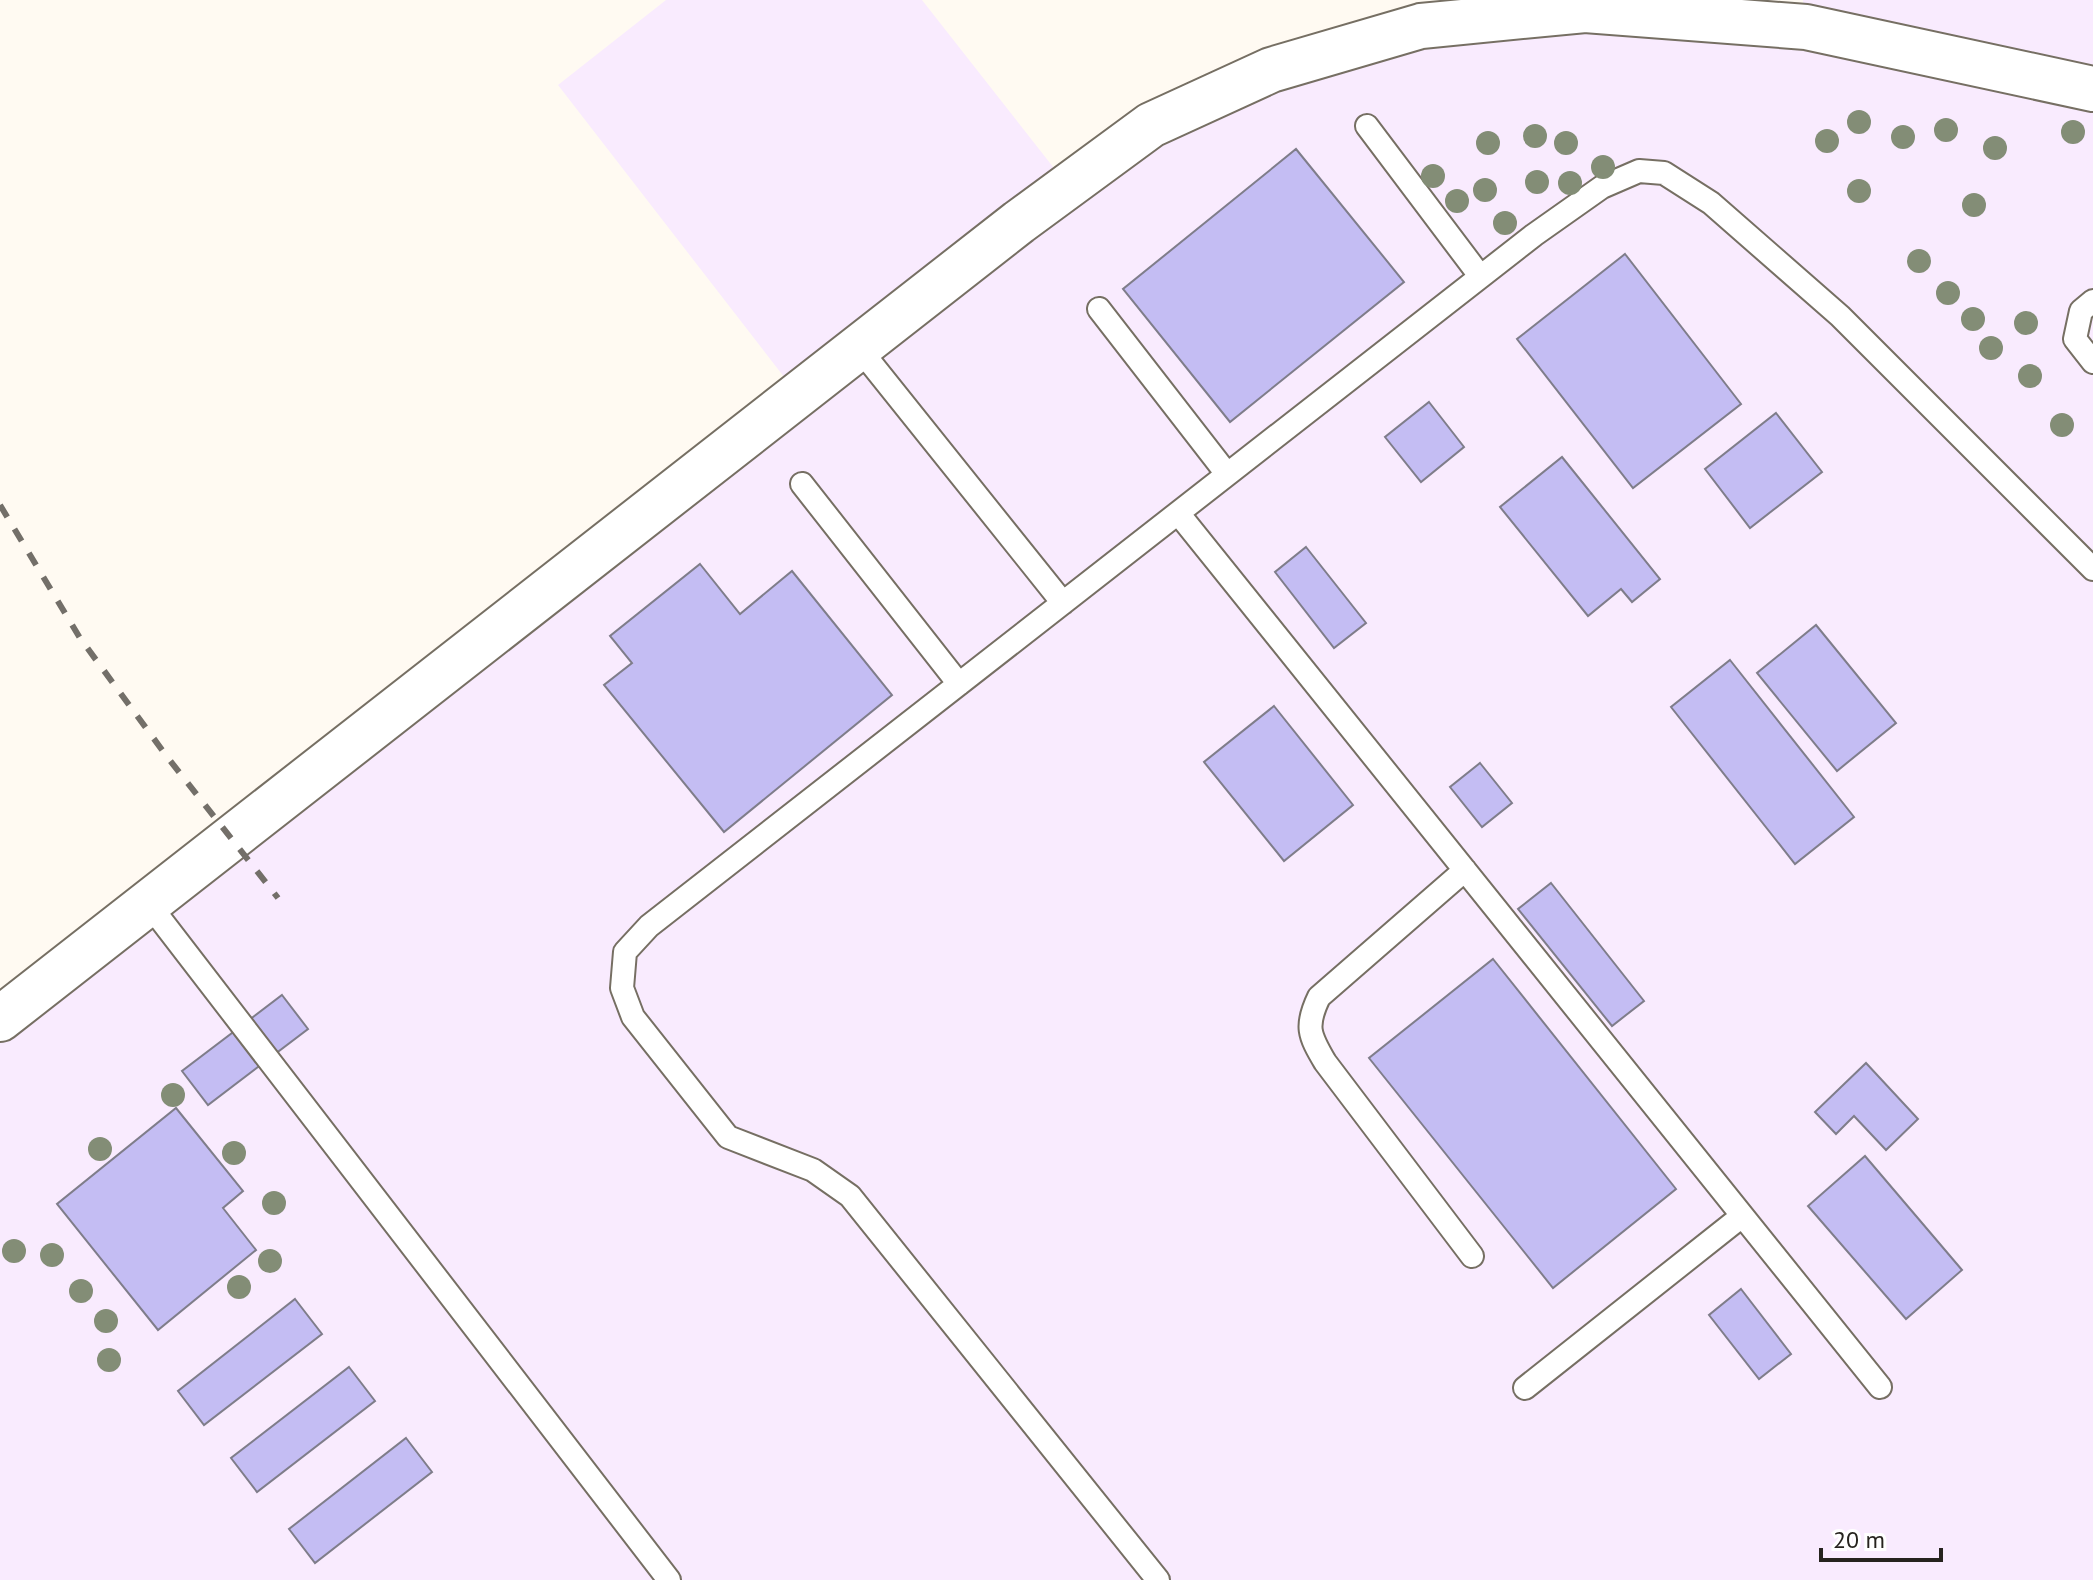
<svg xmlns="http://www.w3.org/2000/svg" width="2093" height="1580" font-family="'PT Sans',sans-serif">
	<rect width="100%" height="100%" fill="#fffaf2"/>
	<path fill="#f9ebfe" d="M 666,0 L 922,0 L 1068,186 L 1421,26 L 1806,26 L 1803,0 L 2093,0 L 2093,1580 L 0,1580 L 0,1019 L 798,395 L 558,85 Z"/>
	<path fill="#c4bdf3" stroke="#7f7d8a" stroke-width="2" d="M 1296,149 L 1404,282 L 1230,422 L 1123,289 Z
		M 1625,254 L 1741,404 L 1633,488 L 1517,339 Z
		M 1429,402 L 1464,447 L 1421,482 L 1385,437 Z
		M 1776,413 L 1822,472 L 1750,528 L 1705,469 Z
		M 1562,457 L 1660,579 L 1632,602 L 1621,589 L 1588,616 L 1500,507 Z
		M 1306,547 L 1366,623 L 1334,648 L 1275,572 Z
		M 700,564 L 740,614 L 792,571 L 892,695 L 724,832 L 604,685 L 632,663 L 610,636 Z
		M 1816,625 L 1896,723 L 1837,771 L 1757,673 Z
		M 1730,660 L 1854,817 L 1795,864 L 1671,707 Z
		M 1274,706 L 1353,805 L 1284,861 L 1204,762 Z
		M 1480,763 L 1512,803 L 1482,827 L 1450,787 Z
		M 1551,883 L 1644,1001 L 1612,1026 L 1518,909 Z
		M 1493,959 L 1676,1189 L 1553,1288 L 1369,1058 Z
		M 282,995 L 308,1029 L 208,1105 L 182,1071 Z
		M 1866,1063 L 1918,1119 L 1886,1150 L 1854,1116 L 1836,1134 L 1815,1112 Z
		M 176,1108 L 243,1191 L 223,1208 L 256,1250 L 158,1330 L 57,1204 Z
		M 1865,1156 L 1962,1270 L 1906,1319 L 1808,1206 Z
		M 1741,1289 L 1791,1354 L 1759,1379 L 1709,1315 Z
		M 295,1299 L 322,1334 L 204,1425 L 178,1391 Z
		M 349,1367 L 375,1401 L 257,1492 L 231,1458 Z
		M 406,1438 L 432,1472 L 315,1563 L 289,1529 Z"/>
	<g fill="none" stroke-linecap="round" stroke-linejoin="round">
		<defs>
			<path id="lane" d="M 1367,126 L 1480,276
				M 2093,301 L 2081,311 L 2075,339 L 2093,362
				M 1099,309 L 1227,474
				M 858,347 L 1063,603
				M 802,484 L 959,684
				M 1178,513 L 1880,1387
				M 1465,870 L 1319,997 C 1305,1026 1309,1035 1325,1062 L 1472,1256
				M 148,903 L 669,1580
				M 1525,1388 L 1742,1216
				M 1158,1580 L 850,1196 L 813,1170 L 728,1137 L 633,1017 L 622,988 L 625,952 L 649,926 L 1534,235 L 1602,187 L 1639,171 L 1664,173 L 1711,203 L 1840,316 L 2093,569"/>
			<path id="street" d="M 0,1019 L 1019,222 L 1151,125 L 1271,70 L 1421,26 L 1585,10 L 1806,27 L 2093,89"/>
		</defs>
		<use href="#lane" stroke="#766f63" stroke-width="26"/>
		<use href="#street" stroke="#766f63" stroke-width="48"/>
		<use href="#lane" stroke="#fff" stroke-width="22"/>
		<use href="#street" stroke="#fff" stroke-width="44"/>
		<path stroke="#736f69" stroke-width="6" stroke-dasharray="14 14" stroke-linecap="butt" d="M 0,505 L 80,638 L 168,758 L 278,898"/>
	</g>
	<g fill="#838d76">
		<circle cx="1859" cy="122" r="12"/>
		<circle cx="1946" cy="130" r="12"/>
		<circle cx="2073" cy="132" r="12"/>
		<circle cx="1535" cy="136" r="12"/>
		<circle cx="1903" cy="137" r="12"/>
		<circle cx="1827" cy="141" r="12"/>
		<circle cx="1488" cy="143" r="12"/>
		<circle cx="1566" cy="143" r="12"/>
		<circle cx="1995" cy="148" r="12"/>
		<circle cx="1603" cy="167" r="12"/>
		<circle cx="1433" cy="176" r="12"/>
		<circle cx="1537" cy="182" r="12"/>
		<circle cx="1570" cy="183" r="12"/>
		<circle cx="1485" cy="190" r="12"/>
		<circle cx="1859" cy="191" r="12"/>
		<circle cx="1457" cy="201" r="12"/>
		<circle cx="1974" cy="205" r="12"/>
		<circle cx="1505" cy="223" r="12"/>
		<circle cx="1919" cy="261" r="12"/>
		<circle cx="1948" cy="293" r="12"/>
		<circle cx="1973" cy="319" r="12"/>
		<circle cx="2026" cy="323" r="12"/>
		<circle cx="1991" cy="348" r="12"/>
		<circle cx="2030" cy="376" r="12"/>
		<circle cx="2062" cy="425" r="12"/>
		<circle cx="173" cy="1095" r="12"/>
		<circle cx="100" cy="1149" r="12"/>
		<circle cx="234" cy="1153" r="12"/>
		<circle cx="274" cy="1203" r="12"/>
		<circle cx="14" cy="1251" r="12"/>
		<circle cx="52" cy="1255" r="12"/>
		<circle cx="270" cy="1261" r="12"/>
		<circle cx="239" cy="1287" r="12"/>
		<circle cx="81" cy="1291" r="12"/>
		<circle cx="106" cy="1321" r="12"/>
		<circle cx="109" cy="1360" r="12"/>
	</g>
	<path d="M1821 1548v12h120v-12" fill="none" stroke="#26231e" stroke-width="4"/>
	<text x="1833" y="1548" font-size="24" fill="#26231e" stroke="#ffffff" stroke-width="6" paint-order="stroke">20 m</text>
</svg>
